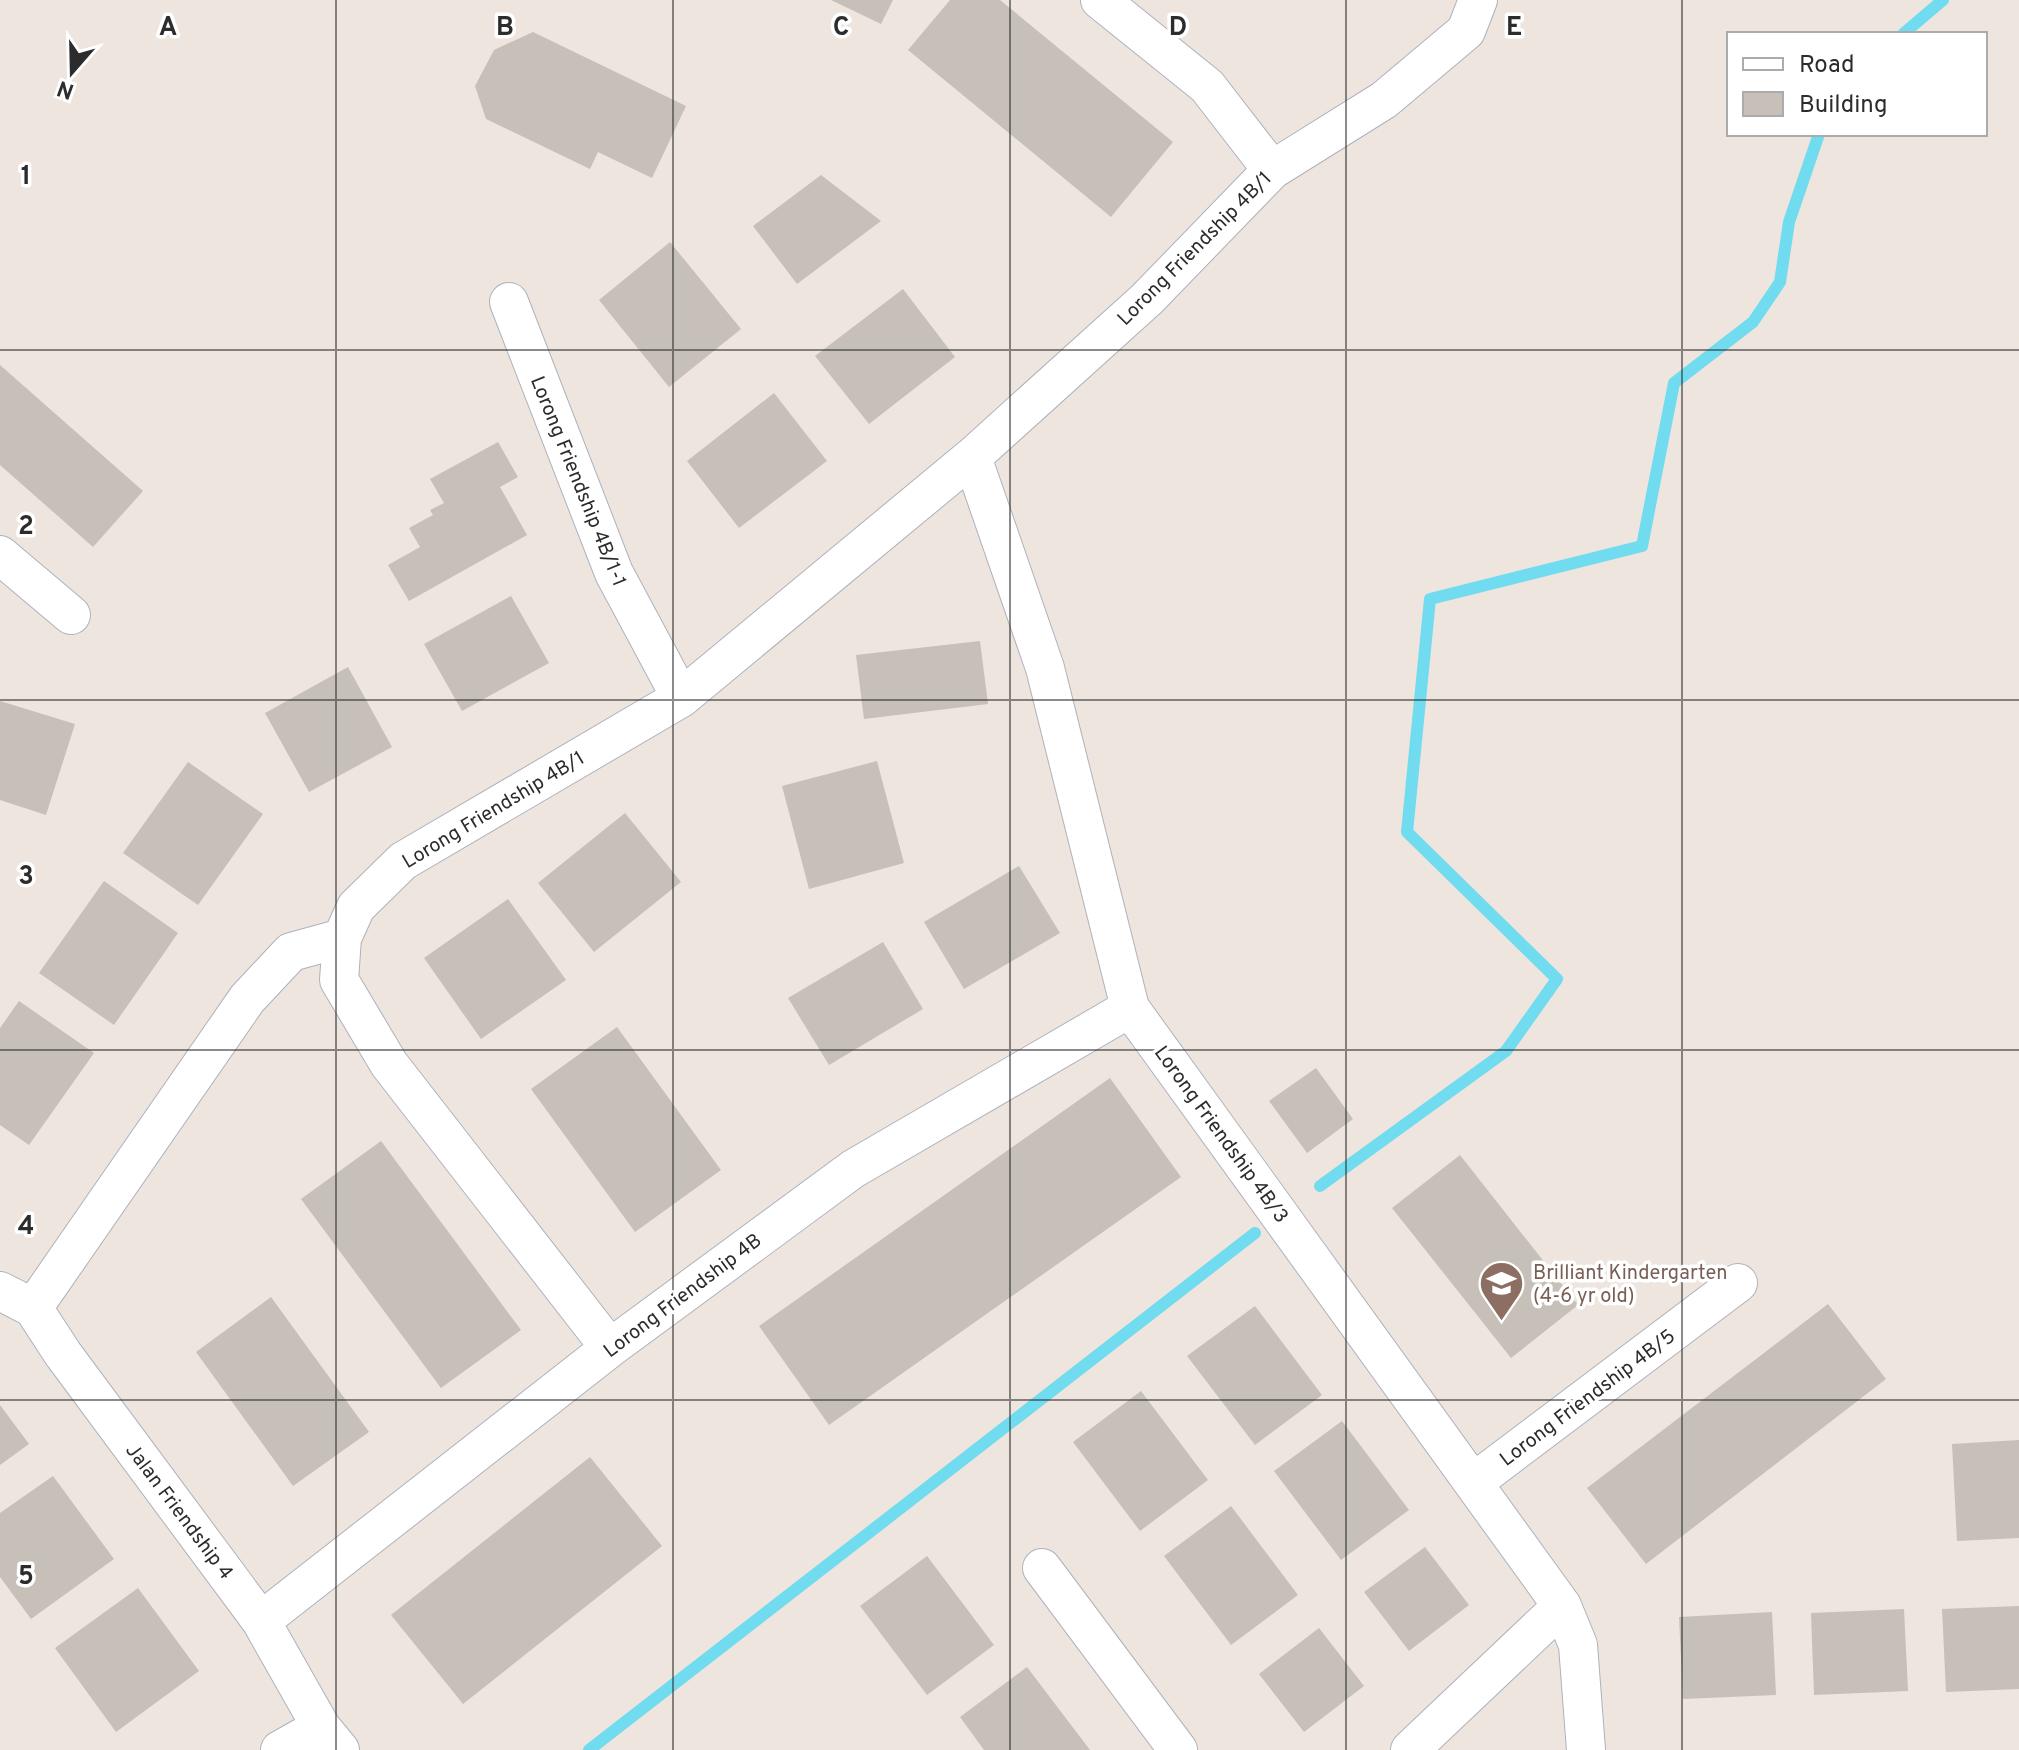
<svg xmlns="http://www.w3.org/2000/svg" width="2019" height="1750" font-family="Overpass,sans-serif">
	<rect width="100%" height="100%" fill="#ede5de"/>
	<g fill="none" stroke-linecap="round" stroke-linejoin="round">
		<path stroke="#71dcef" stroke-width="12" d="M 1903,34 L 1943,0
			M 1320,1186 L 1506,1051 L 1557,979 L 1407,832 L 1430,599 L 1642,546 L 1674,383 L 1753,322 L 1780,282 L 1789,222 L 1819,134
			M 589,1750 L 1255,1233"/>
	</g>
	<path fill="#c6c0b9" d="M 831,0 L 893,0 L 881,24 Z
		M 950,0 L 1000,0 L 1173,142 L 1111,217 L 908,50 Z
		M 533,32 L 686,106 L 652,178 L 598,152 L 590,169 L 486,119 L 475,86 L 494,50 Z
		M 821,175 L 881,221 L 797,284 L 753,226 Z
		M 670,242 L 741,329 L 669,387 L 599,300 Z
		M 903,289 L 955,357 L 869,424 L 815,356 Z
		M 0,365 L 143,491 L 93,547 L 0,465 Z
		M 774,393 L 827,461 L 739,528 L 687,461 Z
		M 498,442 L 518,477 L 500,487 L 527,535 L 409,601 L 388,565 L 420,547 L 409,528 L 433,515 L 430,510 L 444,503 L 430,479 Z
		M 511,596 L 549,663 L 462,711 L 424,644 Z
		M 980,641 L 988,704 L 864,719 L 856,655 Z
		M 348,667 L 392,747 L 309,792 L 265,713 Z
		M 0,701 L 75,724 L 46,815 L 0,800 Z
		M 877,761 L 904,863 L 809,889 L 782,786 Z
		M 188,762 L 263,814 L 198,905 L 123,853 Z
		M 625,813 L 681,882 L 594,952 L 538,883 Z
		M 1019,866 L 1060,933 L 964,989 L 924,922 Z
		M 104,881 L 178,933 L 114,1025 L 39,973 Z
		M 508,899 L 566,980 L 481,1039 L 424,958 Z
		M 883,942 L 923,1009 L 829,1065 L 788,998 Z
		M 19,1001 L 94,1053 L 29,1145 L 0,1125 L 0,1028 Z
		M 617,1027 L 721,1170 L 635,1232 L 531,1089 Z
		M 1316,1068 L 1353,1119 L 1307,1153 L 1269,1101 Z
		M 1110,1078 L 1181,1177 L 829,1425 L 759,1326 Z
		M 381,1141 L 521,1330 L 441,1388 L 301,1199 Z
		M 1460,1155 L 1578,1305 L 1511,1358 L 1392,1208 Z
		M 271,1297 L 369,1432 L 293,1486 L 196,1352 Z
		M 1828,1304 L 1886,1379 L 1646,1564 L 1587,1488 Z
		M 1255,1306 L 1322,1395 L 1255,1445 L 1187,1356 Z
		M 1141,1391 L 1208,1480 L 1140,1531 L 1073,1442 Z
		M 0,1405 L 29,1444 L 0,1465 Z
		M 1342,1421 L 1409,1510 L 1341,1560 L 1274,1471 Z
		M 2019,1440 L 2019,1538 L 1957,1541 L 1952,1444 Z
		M 590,1457 L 662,1546 L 463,1704 L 391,1615 Z
		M 53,1476 L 114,1559 L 31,1619 L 0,1577 L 0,1513 Z
		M 1231,1506 L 1298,1595 L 1231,1645 L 1164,1556 Z
		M 1425,1547 L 1469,1605 L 1409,1651 L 1364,1592 Z
		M 927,1556 L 994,1645 L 927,1695 L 860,1606 Z
		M 138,1588 L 199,1671 L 116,1732 L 55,1648 Z
		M 2019,1606 L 2019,1689 L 1946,1692 L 1942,1609 Z
		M 1904,1609 L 1908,1691 L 1814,1695 L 1811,1613 Z
		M 1772,1612 L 1776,1695 L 1683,1699 L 1679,1617 Z
		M 1319,1628 L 1364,1686 L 1304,1732 L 1259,1674 Z
		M 1027,1667 L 1090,1750 L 984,1750 L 960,1717 Z"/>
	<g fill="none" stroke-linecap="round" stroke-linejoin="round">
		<defs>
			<path id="minor" d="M 1100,0 L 1207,86 L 1272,170
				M 509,302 L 614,573 L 681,698
				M 972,457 L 1045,668 L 1130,1008 L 1562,1606 L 1578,1645 L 1586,1750
				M 0,555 L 71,615
				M 0,1291 L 33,1308 L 63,1354 L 261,1621 L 321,1727 L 340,1750
				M 33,1308 L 247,999 L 291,952 L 342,938
				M 610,1348 L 389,1064 L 339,980 L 342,938 L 356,907 L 403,861 L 681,698 L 972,457 L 1147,299 L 1272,170 L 1384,100 L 1466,31 L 1478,0
				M 1474,1482 L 1738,1283
				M 1042,1568 L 1178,1750
				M 261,1621 L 610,1348 L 853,1169 L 1130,1008
				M 280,1750 L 321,1727
				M 1410,1750 L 1562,1606"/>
		</defs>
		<use href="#minor" stroke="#aeb2bc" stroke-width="40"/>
		<use href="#minor" stroke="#fff" stroke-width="38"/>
	</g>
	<path fill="none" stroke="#2c2c2c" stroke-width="2" stroke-opacity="0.55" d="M 336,0 L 336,1750M 673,0 L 673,1750M 1010,0 L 1010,1750M 1346,0 L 1346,1750M 1682,0 L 1682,1750M 0,350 L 2019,350M 0,700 L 2019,700M 0,1050 L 2019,1050M 0,1400 L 2019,1400"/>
	<defs>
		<symbol id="school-pin" viewBox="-11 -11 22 30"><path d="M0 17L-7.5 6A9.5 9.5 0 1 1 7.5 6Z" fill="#8d6e63" stroke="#fff"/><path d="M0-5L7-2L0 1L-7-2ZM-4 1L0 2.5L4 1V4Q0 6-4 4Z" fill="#fff"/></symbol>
	</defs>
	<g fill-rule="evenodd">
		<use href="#school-pin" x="1476" y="1258" width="51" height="69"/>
	</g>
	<g text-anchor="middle" stroke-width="7" stroke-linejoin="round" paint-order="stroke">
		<g font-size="20" fill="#2c2c2c" stroke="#fff">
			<text transform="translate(1194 248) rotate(-45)" y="7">Lorong Friendship 4B/1</text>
			<text transform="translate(579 481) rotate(68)" y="7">Lorong Friendship 4B/1-1</text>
			<text transform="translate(493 809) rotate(-31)" y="7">Lorong Friendship 4B/1</text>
			<text transform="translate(1222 1134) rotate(54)" y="7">Lorong Friendship 4B/3</text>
			<text transform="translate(682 1295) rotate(-37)" y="7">Lorong Friendship 4B</text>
			<text transform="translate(1587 1397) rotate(-37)" y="7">Lorong Friendship 4B/5</text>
			<text transform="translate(180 1511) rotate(53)" y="7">Jalan Friendship 4</text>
		</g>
		<g font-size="20" fill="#785e54" stroke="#fff" text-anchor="start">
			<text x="1533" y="1279">Brilliant Kindergarten<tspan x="1533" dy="23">(4-6 yr old)</tspan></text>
		</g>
	</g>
	<g font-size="26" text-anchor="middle" font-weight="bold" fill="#2c2c2c" stroke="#fff" stroke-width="7" stroke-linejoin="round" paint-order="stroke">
		<text x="168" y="35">A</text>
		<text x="505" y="35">B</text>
		<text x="841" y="35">C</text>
		<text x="1178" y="35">D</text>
		<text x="1514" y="35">E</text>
		<text x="26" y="184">1</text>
		<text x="26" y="534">2</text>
		<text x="26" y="884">3</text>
		<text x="26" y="1234">4</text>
		<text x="26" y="1584">5</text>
	</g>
	<rect x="1727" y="32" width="260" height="104" fill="#ffffff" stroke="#ababab" stroke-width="2"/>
	<rect x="1743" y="58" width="40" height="12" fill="#ffffff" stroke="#ababab" stroke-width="2"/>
	<text x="1799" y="72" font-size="24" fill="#2c2c2c">Road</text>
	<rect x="1743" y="92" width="40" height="24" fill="#c6c0b9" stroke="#ababab" stroke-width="2"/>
	<text x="1799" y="112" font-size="24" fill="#2c2c2c">Building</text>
	<g transform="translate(72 72) rotate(200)" stroke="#ffffff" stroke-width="6" paint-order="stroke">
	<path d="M0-6L14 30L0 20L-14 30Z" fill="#2c2c2c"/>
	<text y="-12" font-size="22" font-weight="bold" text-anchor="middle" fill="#2c2c2c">N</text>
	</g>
</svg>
